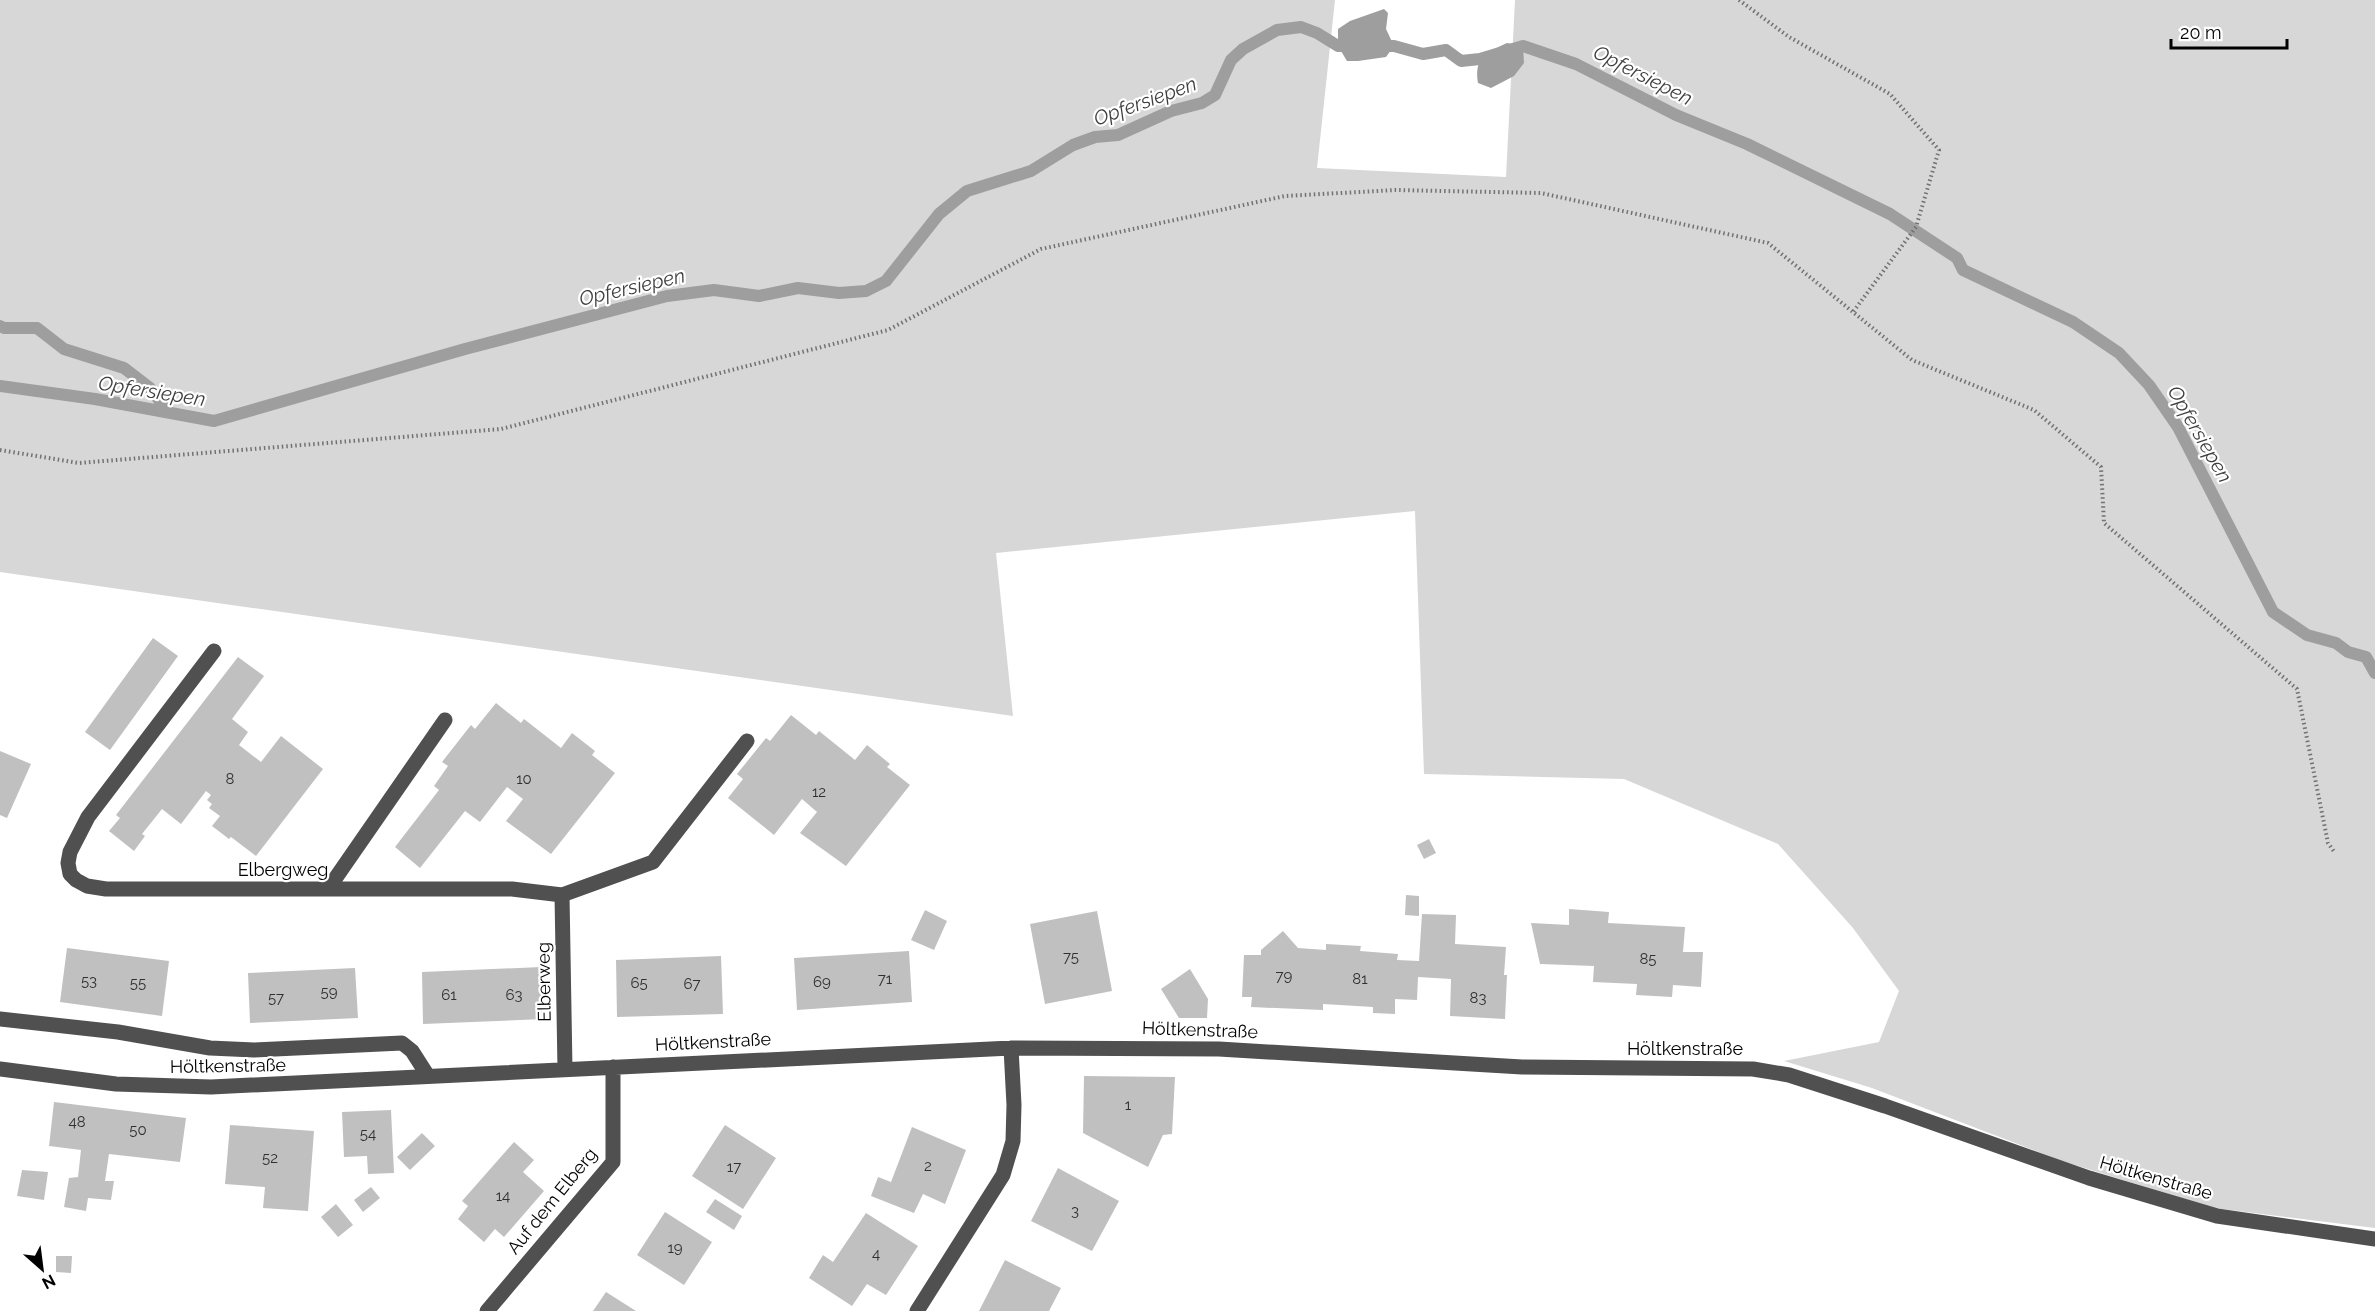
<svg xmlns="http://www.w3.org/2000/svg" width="2375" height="1311" font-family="Raleway,sans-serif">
	<rect width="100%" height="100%" fill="#fff"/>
	<path fill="#d7d7d7" d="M 0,0 L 1335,0 L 1317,168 L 1506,177 L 1515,0 L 2375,0 L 2375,1228 L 2214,1208 L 2062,1161 L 1872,1088 L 1784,1061 L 1879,1042 L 1899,991 L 1853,928 L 1778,844 L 1624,779 L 1424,774 L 1415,511 L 996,553 L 1013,716 L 0,572 Z"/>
	<path fill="#9e9e9e" d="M 1384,9 L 1388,13 L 1386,29 L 1394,46 L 1386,57 L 1358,61 L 1347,61 L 1338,46 L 1338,29 L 1350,21 Z
		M 1507,43 L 1523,46 L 1524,63 L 1514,76 L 1491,88 L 1478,83 C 1474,57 1486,53 1507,43 Z"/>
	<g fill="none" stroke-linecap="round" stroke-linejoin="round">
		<path stroke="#9e9e9e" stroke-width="12" d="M 1380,46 L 1394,46 L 1423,54 L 1446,50 L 1461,61 L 1480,59 L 1523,46 L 1576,64 L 1676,115 L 1747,144 L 1890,214 L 1957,258 L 1963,270 L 2073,322 L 2119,353 L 2149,385 L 2178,427 L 2273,612 L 2307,635 L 2336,643 L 2348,652 L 2366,657 L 2375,673
			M 0,326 L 4,328 L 37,328 L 64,349 L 124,368 L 150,388 L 168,412
			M 0,386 L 95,399 L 214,421 L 465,349 L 667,296 L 714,290 L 759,296 L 798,288 L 839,293 L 866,291 L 886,281 L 939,214 L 967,191 L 1031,171 L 1073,145 L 1095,137 L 1118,135 L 1171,111 L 1202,103 L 1215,95 L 1231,60 L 1243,49 L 1277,30 L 1301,27 L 1317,33 L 1338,46 L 1354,46"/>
	</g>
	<path fill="#c0c0c0" d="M 153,638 L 178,656 L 110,750 L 85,732 Z
		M 238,657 L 264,676 L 232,719 L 248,732 L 239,745 L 261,762 L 281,736 L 323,769 L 256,856 L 231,837 L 229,839 L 212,826 L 220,816 L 209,808 L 212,804 L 207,800 L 211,795 L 206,791 L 181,824 L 162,809 L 142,834 L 145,836 L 134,851 L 109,831 L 120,818 L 116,815 Z
		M 496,703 L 521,723 L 524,719 L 561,748 L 572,733 L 595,751 L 592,755 L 615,773 L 551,854 L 506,821 L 523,799 L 507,787 L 480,822 L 465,811 L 420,868 L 395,847 L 439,790 L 434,786 L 448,766 L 442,762 L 471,725 L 475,729 Z
		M 791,715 L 816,735 L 819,731 L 855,760 L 867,745 L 890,764 L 887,767 L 910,785 L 846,866 L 800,833 L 817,812 L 802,799 L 774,835 L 728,798 L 743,779 L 737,774 L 766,738 L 770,741 Z
		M 0,751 L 31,764 L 7,818 L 0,815 Z
		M 1429,839 L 1436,853 L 1424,859 L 1417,845 Z
		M 1406,895 L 1419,896 L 1419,916 L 1405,915 Z
		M 1569,909 L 1609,912 L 1608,923 L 1685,927 L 1683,952 L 1703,952 L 1701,987 L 1673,985 L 1672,997 L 1636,995 L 1637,984 L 1593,982 L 1594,966 L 1540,964 L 1531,923 L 1569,925 Z
		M 925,910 L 947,921 L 934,950 L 911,940 Z
		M 1097,911 L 1112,991 L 1045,1004 L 1030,924 Z
		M 1422,914 L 1456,915 L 1455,944 L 1506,947 L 1504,975 L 1507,975 L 1505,1019 L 1450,1016 L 1451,979 L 1418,977 L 1417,1000 L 1395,999 L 1395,1014 L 1373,1013 L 1373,1007 L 1323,1004 L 1323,1010 L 1251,1007 L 1252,997 L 1242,997 L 1244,955 L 1261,955 L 1261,950 L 1283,931 L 1298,948 L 1326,950 L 1326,944 L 1361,946 L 1360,951 L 1398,954 L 1397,960 L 1419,961 Z
		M 67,948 L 169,961 L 162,1016 L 60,1002 Z
		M 909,951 L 912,1002 L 797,1010 L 794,958 Z
		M 721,956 L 723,1014 L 617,1017 L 616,960 Z
		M 541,967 L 544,1019 L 423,1024 L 422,972 Z
		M 355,968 L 358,1018 L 250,1023 L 248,973 Z
		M 1190,969 L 1208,999 L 1207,1018 L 1179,1018 L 1161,989 Z
		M 1084,1076 L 1175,1077 L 1172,1134 L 1163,1135 L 1148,1167 L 1083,1133 Z
		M 54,1102 L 186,1118 L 180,1162 L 109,1154 L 105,1181 L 114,1181 L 111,1200 L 88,1198 L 86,1211 L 64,1207 L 69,1178 L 78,1177 L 81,1150 L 49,1146 Z
		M 391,1110 L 394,1173 L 368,1174 L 367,1156 L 344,1157 L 342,1112 Z
		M 230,1125 L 314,1131 L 308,1211 L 263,1208 L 265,1187 L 225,1184 Z
		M 725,1125 L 776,1158 L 743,1209 L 692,1176 Z
		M 912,1127 L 966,1150 L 945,1204 L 923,1194 L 914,1213 L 871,1196 L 878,1177 L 891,1182 Z
		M 422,1133 L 435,1146 L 410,1170 L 397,1157 Z
		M 514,1142 L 534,1160 L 523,1172 L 544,1191 L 504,1237 L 495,1229 L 484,1242 L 458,1219 L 468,1206 L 462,1201 Z
		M 1058,1168 L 1119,1201 L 1092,1251 L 1031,1221 Z
		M 22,1170 L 48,1172 L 44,1200 L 17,1196 Z
		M 371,1187 L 380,1198 L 363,1212 L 354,1200 Z
		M 715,1199 L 742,1216 L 734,1230 L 706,1212 Z
		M 336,1204 L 353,1225 L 338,1237 L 321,1217 Z
		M 665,1212 L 712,1242 L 684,1285 L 637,1255 Z
		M 866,1213 L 918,1246 L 886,1295 L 867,1284 L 852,1306 L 809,1278 L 823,1255 L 833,1262 Z
		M 56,1256 L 72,1256 L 71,1273 L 56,1272 Z
		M 1005,1260 L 1061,1288 L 1049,1311 L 979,1311 Z
		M 606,1292 L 636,1311 L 593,1311 Z"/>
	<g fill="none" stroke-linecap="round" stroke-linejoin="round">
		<path stroke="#727272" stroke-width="4" stroke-dasharray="1.5 3" stroke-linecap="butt" d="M 1739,0 L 1789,37 L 1890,94 L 1939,150 L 1916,227 L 1853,312
			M 0,450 L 79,463 L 501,429 L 888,330 L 1041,249 L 1285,196 L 1395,190 L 1541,193 L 1768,243 L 1912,360 L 2034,410 L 2101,467 L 2104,523 L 2297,689 L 2328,843 L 2335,853"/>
		<path stroke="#505050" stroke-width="15" d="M 214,651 L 88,817 L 70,852 L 68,863 L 70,874 L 76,880 L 87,886 L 106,889 L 512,889 L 562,895 L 653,862 L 747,741
			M 328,889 L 445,720
			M 562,895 L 565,1069
			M 0,1019 L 118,1032 L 210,1048 L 254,1050 L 402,1043 L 412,1051 L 428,1076
			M 0,1069 L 116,1084 L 211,1087 L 1011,1048 L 1219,1049 L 1522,1067 L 1753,1069 L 1789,1075 L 1885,1106 L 2089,1178 L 2217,1216 L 2375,1239
			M 487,1311 L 613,1162 L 613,1067
			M 917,1311 L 1003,1175 L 1013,1141 L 1014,1105 L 1011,1048"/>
	</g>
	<g text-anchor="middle" stroke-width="4.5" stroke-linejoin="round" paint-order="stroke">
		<g font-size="15" fill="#303030">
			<text x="230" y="784">8</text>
			<text x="524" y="784">10</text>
			<text x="819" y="797">12</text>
			<text x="1071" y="962">75</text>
			<text x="1648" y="964">85</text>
			<text x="1284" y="981">79</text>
			<text x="885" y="984">71</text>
			<text x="1360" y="984">81</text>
			<text x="89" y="986">53</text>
			<text x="822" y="987">69</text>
			<text x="138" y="988">55</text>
			<text x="639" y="988">65</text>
			<text x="692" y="989">67</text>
			<text x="329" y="997">59</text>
			<text x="449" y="1000">61</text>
			<text x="514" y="1000">63</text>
			<text x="276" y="1003">57</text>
			<text x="1478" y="1003">83</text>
			<text x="1128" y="1110">1</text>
			<text x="77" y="1127">48</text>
			<text x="138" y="1135">50</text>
			<text x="368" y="1139">54</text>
			<text x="270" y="1163">52</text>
			<text x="928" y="1171">2</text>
			<text x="734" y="1172">17</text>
			<text x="503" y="1201">14</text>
			<text x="1075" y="1216">3</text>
			<text x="675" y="1253">19</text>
			<text x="876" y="1259">4</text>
		</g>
		<g font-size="18" fill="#000" stroke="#fff">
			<text x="283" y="876">Elbergweg</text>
			<text transform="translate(544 982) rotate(-91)" y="6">Elberweg</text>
			<text transform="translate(1200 1030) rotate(2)" y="6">Höltkenstraße</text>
			<text transform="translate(713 1042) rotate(-3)" y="6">Höltkenstraße</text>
			<text x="1685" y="1055">Höltkenstraße</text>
			<text transform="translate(228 1066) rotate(-1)" y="6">Höltkenstraße</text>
			<text transform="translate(2156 1178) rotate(16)" y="6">Höltkenstraße</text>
			<text transform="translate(552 1201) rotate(-51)" y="6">Auf dem Elberg</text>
		</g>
		<g font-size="20" font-style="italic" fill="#3f3f3f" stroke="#fff">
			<text transform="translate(1643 75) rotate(27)" y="7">Opfersiepen</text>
			<text transform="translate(1145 101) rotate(-20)" y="7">Opfersiepen</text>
			<text transform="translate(632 287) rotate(-13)" y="7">Opfersiepen</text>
			<text transform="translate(152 391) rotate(9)" y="7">Opfersiepen</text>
			<text transform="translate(2200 434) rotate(60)" y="7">Opfersiepen</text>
		</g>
	</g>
	<g transform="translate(42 1269) rotate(152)" stroke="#ffffff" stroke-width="4.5" paint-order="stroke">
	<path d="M0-4.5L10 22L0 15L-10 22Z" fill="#000000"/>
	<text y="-9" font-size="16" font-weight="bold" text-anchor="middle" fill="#000000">N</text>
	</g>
	<path d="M2171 39v9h116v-9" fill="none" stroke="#000000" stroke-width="3"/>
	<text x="2180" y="39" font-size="18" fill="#000000" stroke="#ffffff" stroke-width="4.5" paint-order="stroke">20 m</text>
</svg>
